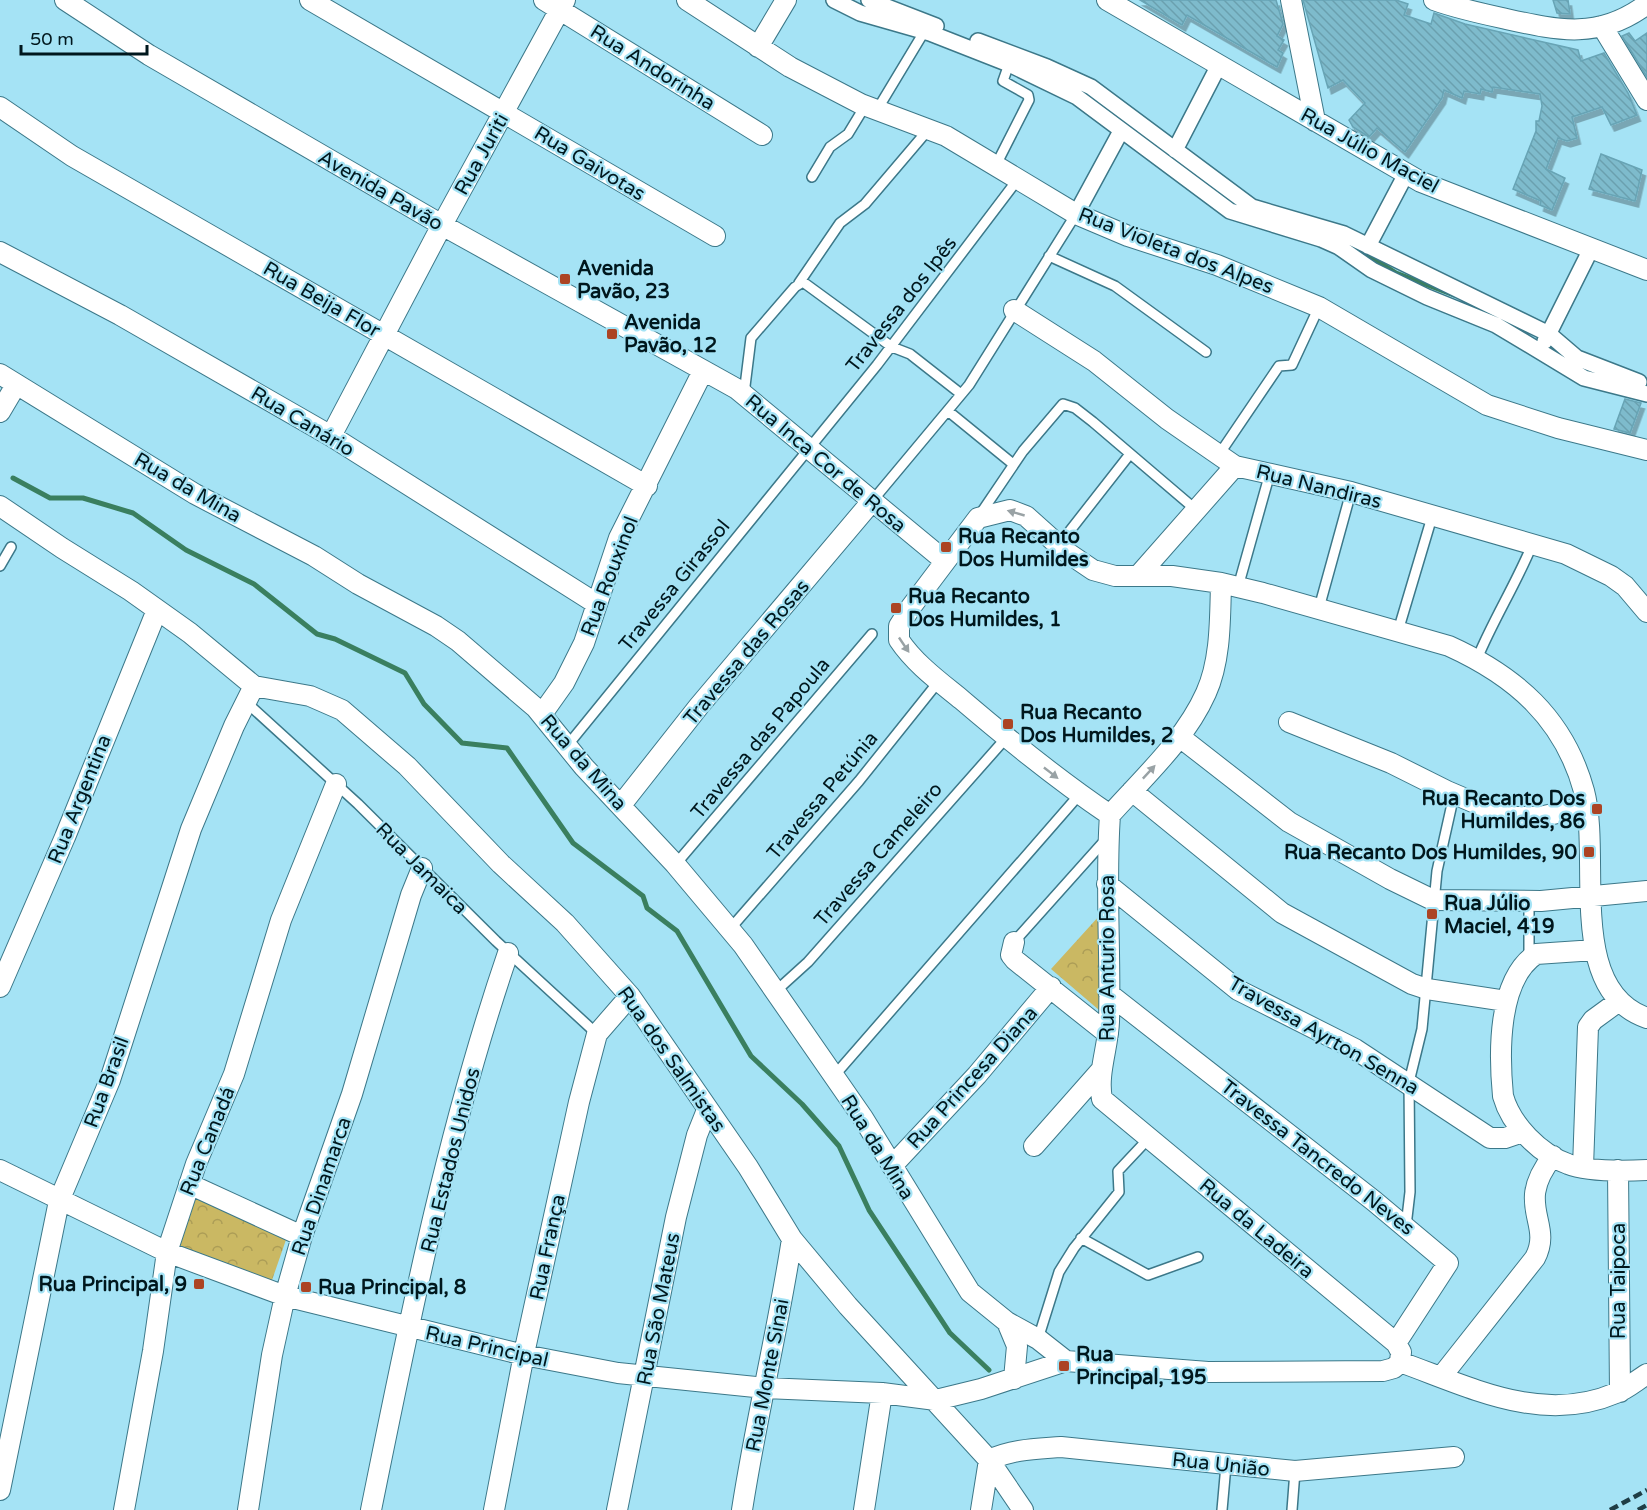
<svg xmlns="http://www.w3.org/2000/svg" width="1647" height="1510" font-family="'Varela Round',sans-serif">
	<defs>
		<pattern id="park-crowns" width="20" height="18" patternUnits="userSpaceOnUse" patternTransform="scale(1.5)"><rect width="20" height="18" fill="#cab863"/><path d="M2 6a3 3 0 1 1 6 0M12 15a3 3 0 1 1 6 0" fill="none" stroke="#ac9d56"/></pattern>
		<pattern id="building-back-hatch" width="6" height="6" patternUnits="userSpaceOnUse" patternTransform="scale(1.5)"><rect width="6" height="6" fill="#7ebbcc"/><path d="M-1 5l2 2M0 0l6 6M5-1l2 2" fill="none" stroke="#6ba0af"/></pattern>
		<filter id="shadow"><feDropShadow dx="3.5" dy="6" stdDeviation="0" flood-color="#0004"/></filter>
	</defs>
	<rect width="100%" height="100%" fill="#a5e3f5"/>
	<path fill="url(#park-crowns)" d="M 1100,915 L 1099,1010 L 1051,969 Z
		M 194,1192 L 288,1234 L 271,1283 L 173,1249 Z"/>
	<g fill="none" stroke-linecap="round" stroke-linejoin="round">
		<path stroke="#3a7f5f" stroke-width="5" d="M 1357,248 L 1396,273 L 1454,295
			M 13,478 L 50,498 L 83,498 L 133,513 L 186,550 L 254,584 L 317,634 L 335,639 L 405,673 L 424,704 L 462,743 L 507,748 L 573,843 L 643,896 L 647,908 L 677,931 L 751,1056 L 802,1104 L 839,1146 L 869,1210 L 950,1333 L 989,1370"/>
	</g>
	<path fill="url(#building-back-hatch)" stroke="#67a4b5" stroke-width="1.5" filter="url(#shadow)" d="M 1140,0 L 1276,0 L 1283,24 L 1277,36 L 1284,40 L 1278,50 L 1283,53 L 1277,67 L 1187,15 L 1182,25 Z
		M 1303,0 L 1396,0 L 1408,4 L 1404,15 L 1431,24 L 1434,13 L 1465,24 L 1578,50 L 1581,61 L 1604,53 L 1628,93 L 1637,115 L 1611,125 L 1602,107 L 1572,117 L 1577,138 L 1567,141 L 1558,138 L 1546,169 L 1565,178 L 1552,210 L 1540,205 L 1541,201 L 1513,189 L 1536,131 L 1536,121 L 1539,121 L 1542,106 L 1540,94 L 1493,87 L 1492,92 L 1481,89 L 1480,94 L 1464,91 L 1462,98 L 1444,90 L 1442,98 L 1405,152 L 1377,128 L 1369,137 L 1353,127 L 1349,120 L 1365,103 L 1343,80 L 1328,88 Z
		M 1553,0 L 1568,0 L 1570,14 L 1557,13 Z
		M 1629,33 L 1635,41 L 1647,33 L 1647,77 L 1622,36 Z
		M 1601,154 L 1642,170 L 1635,201 L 1589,189 Z
		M 1625,399 L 1641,403 L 1630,433 L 1614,429 Z"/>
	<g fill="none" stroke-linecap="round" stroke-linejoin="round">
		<defs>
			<path id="service" d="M 877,110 L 924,32
				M 996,165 L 1029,100 L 1028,95 L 1003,81 L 1009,64
				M 812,177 L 830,147 L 848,134 L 865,106
				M 1049,256 L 1115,286 L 1206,352
				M 799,283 L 840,223 L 865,204 L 928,130
				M 744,394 L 751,338 L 795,287 L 803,282 L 892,347 L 910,354 L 961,394
				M 948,411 L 1013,464
				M 1218,456 L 1279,366 L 1292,365 L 1319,307
				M 873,500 L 969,385 L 1076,214
				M 979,516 L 1023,451 L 1063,404 L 1075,408 L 1093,422 L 1195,509
				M 1058,546 L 1130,454
				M 0,566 L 11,547
				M 1238,587 L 1270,473
				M 1319,608 L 1351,492
				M 1398,631 L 1432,517
				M 1477,659 C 1493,620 1516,584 1532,545
				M 246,702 L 358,804 L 496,941 L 597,1034
				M 567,746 L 877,365 L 1018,179
				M 675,865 L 872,634
				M 730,929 L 859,781 L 939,681
				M 1014,942 L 1107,838
				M 1529,959 L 1529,901
				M 776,991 L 808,962 L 1006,738
				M 834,1076 L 1079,795
				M 1406,1226 L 1410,1192 L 1409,1082 L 1422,1029 L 1437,871 L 1454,795
				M 1081,1238 L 1148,1275 L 1198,1257
				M 1038,1339 L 1059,1272 L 1074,1248 L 1119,1192 L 1118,1171 L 1149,1138
				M 1222,1510 L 1226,1465
				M 1292,1510 L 1295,1471"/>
			<path id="pedestrian" d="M 834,0 L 860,13 L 930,33 L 1009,64 L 1077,97 L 1230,211 L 1321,239 L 1339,247 L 1372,270 L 1427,297 L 1496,325 L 1584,378 L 1647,394
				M 869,0 L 936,26
				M 978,41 L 1047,67 L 1091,87 L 1252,207 L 1344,234 L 1549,334 L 1577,358 L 1639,382
				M 1175,150 L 1219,65
				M 1076,214 L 1121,131
				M 1368,246 L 1406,174
				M 1545,341 L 1591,249"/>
			<path id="minor" d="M 65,0 L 149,55 L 442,225 L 737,389 L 945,561
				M 310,0 L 715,236
				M 544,0 L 762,135
				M 687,0 L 790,67 L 861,104 L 946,136 L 1076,214 L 1128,236 L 1217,265 L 1319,307 L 1487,405 L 1558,428 L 1647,450
				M 1107,0 L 1421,182 L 1647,270
				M 1291,0 L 1315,121
				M 1434,0 C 1456,8 1479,13 1502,18 C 1556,30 1598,41 1647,4
				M 1602,26 L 1647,100
				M 758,47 L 786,0
				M 0,107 L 72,156 L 647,486
				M 0,252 L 120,315 L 331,436 L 597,604
				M 1014,310 L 1094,361 L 1167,419 L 1235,466 L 1351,492 L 1566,554 L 1611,576 L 1625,586 L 1647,612
				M 0,374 L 195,494 L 314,556 L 358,584 L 436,626 L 458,641 L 536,708 L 584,767 L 675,864 L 743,945 L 863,1118 L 970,1292 L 1007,1322 L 1038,1339 L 1066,1361
				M 0,412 L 16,385
				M 331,436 L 442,225 L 565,0
				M 0,506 L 62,548 L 131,591 L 190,633 L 254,686 L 310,696 L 342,710 L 407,766 L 501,864 L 565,923 L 630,996 L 748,1167 L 792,1239 L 848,1306 L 989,1460 L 1023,1510
				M 1138,576 L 1235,466
				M 542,714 L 564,683 L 584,643 L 619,538 L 703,371
				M 1289,722 L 1391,763 L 1447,791 L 1508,817 L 1540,817 L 1587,806
				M 1185,741 L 1289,822 L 1390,879 L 1433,900 L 1541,901 L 1647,891
				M 1132,791 L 1282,913 L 1412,984 L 1427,989 L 1506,1001
				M 621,805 L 699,706 L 873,500
				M 1110,815 C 1058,780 1010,741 962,700 C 940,682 915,664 899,640 L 899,626 L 911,607 L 978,518 L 1010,510 L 1026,516 L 1065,551 L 1093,570 L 1115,576 L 1172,576 L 1221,583 L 1263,593 L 1449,646 C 1515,676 1564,718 1584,791 C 1602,858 1565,990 1647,1018
				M 1110,815 C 1105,885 1111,953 1109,1022 C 1108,1048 1097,1074 1102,1099 L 1396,1343 L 1401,1352 L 1400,1362
				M 1110,815 C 1144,777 1185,740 1206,693 C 1221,660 1220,618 1221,583
				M 1107,884 L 1238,990 L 1355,1049 L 1490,1138 L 1505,1138 L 1523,1132
				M 1014,942 L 1011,955 L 1015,960 L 1108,1034
				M 1595,950 L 1536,954 C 1497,980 1499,1055 1503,1096 C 1511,1125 1540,1154 1568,1164 C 1588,1172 1626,1171 1647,1170
				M 0,987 L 65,837 L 157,610
				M 1109,994 L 1374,1201 L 1448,1263 L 1396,1343
				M 1034,1146 L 1102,1069
				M 892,1166 L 977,1075 L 1051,987
				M 1583,1167 L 1588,1027 L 1593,1020 L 1619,1001
				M 0,1170 L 167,1252 L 285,1296 L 524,1355 L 618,1373 L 765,1388 L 882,1393 L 936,1400 L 981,1389 L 1066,1361 L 1208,1372 L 1383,1371 L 1394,1368 L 1400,1362
				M 1618,1170 L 1620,1392
				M 189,1184 L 302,1236
				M 1007,1322 L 1017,1346 L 1014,1379
				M 1400,1362 C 1470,1387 1542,1425 1616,1393 C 1627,1389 1637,1380 1647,1374
				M 1441,1377 L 1535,1258 C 1554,1222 1513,1206 1553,1156
				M 0,1490 L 59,1201 L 110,1080 L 191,829 L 234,726 L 254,686
				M 124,1510 L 153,1351 L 167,1252 L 196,1164 L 234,1074 L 281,920 L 336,784
				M 248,1510 L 272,1355 L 285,1296 L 302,1236 L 352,1094 L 411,895 L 422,868
				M 371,1510 C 409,1323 446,1134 508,953
				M 494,1510 L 525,1349 L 579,1102 L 597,1034 L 630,996
				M 617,1510 L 676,1217 L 697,1135 L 707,1110
				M 742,1510 C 756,1419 778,1330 792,1239
				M 864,1510 L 882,1393
				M 981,1510 L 989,1460 C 1013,1449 1036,1449 1061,1447 L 1295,1471 L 1454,1457"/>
		</defs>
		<use href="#service" stroke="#3c7889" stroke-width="12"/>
		<use href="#pedestrian" stroke="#3c7889" stroke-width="18"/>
		<use href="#minor" stroke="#3c7889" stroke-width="22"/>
		<use href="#service" stroke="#fff" stroke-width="9"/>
		<use href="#pedestrian" stroke="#fff" stroke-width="15"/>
		<use href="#minor" stroke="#fff" stroke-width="20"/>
		<path stroke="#1f3e46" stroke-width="4.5" stroke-dasharray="9 4.5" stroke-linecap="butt" d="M 1610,1510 L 1647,1490
			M 1638,1510 L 1647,1505"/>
	</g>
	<defs><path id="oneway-solid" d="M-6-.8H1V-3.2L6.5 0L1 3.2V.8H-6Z" transform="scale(1.5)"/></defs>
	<g fill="#99a2a5">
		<use href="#oneway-solid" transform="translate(1016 513) rotate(-164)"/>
		<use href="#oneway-solid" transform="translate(904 645) rotate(56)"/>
		<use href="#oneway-solid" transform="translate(1149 772) rotate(-47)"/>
		<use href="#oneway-solid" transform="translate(1051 773) rotate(38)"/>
	</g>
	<g fill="#ac4424" stroke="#a5e3f5" stroke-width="2">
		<rect x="559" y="273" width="12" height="12" rx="3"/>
		<rect x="606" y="328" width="12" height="12" rx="3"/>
		<rect x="940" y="541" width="12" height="12" rx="3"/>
		<rect x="890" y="602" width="12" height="12" rx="3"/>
		<rect x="1002" y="718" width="12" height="12" rx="3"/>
		<rect x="1591" y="803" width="12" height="12" rx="3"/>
		<rect x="1583" y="846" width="12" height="12" rx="3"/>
		<rect x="1426" y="908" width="12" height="12" rx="3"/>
		<rect x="193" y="1278" width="12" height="12" rx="3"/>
		<rect x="300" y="1281" width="12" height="12" rx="3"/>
		<rect x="1058" y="1360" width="12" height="12" rx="3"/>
	</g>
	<g text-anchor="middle" stroke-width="4.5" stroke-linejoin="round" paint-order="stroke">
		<g font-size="20" fill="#00171d" stroke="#a5e3f5">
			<text transform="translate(653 67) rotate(32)" y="7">Rua Andorinha</text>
			<text transform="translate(1370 150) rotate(29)" y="7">Rua Júlio Maciel</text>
			<text transform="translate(481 154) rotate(-61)" y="7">Rua Juriti</text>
			<text transform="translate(590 163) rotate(31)" y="7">Rua Gaivotas</text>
			<text transform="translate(381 190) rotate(30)" y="7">Avenida Pavão</text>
			<text transform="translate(1176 250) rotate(21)" y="7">Rua Violeta dos Alpes</text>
			<text transform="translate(322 299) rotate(30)" y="7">Rua Beija Flor</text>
			<text transform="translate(901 304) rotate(-52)" y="7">Travessa dos Ipês</text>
			<text transform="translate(303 421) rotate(31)" y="7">Rua Canário</text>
			<text transform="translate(826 463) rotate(40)" y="7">Rua Inca Cor de Rosa</text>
			<text transform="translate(1319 486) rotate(14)" y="7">Rua Nandiras</text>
			<text transform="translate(188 487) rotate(30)" y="7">Rua da Mina</text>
			<text transform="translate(609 576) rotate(-69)" y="7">Rua Rouxinol</text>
			<text transform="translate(674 585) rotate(-51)" y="7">Travessa Girassol</text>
			<text transform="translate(746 652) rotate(-50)" y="7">Travessa das Rosas</text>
			<text transform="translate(760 738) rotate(-50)" y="7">Travessa das Papoula</text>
			<text transform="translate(584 762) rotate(49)" y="7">Rua da Mina</text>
			<text transform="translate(822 795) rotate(-50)" y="7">Travessa Petúnia</text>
			<text transform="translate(79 799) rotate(-68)" y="7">Rua Argentina</text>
			<text transform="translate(878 854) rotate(-49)" y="7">Travessa Cameleiro</text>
			<text transform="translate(422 868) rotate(45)" y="7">Rua Jamaica</text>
			<text transform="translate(1107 958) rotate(-90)" y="7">Rua Anturio Rosa</text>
			<text transform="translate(1324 1035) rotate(30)" y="7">Travessa Ayrton Senna</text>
			<text transform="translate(672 1059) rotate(55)" y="7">Rua dos Salmistas</text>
			<text transform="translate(972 1077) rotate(-48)" y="7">Rua Princesa Diana</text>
			<text transform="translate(106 1082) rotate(-70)" y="7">Rua Brasil</text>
			<text transform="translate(207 1141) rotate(-68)" y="7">Rua Canadá</text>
			<text transform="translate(878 1147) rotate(58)" y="7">Rua da Mina</text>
			<text transform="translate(1318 1157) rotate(38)" y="7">Travessa Tancredo Neves</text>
			<text transform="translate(450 1160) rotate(-76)" y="7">Rua Estados Unidos</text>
			<text transform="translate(321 1186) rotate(-71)" y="7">Rua Dinamarca</text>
			<text transform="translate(1257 1228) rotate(40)" y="7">Rua da Ladeira</text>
			<text transform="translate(547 1247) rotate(-78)" y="7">Rua França</text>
			<text transform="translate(1618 1281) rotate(-90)" y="7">Rua Taipoca</text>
			<text transform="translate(658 1309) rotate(-79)" y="7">Rua São Mateus</text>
			<text transform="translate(487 1346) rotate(13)" y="7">Rua Principal</text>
			<text transform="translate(767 1375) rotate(-79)" y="7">Rua Monte Sinai</text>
			<text transform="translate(1221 1464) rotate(6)" y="7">Rua União</text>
		</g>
		<g font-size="20" font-weight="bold" fill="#00171d" stroke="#a5e3f5" text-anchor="start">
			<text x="577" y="275">Avenida<tspan x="577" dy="23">Pavão, 23</tspan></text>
			<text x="624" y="329">Avenida<tspan x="624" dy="23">Pavão, 12</tspan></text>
			<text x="958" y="543">Rua Recanto<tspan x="958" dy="23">Dos Humildes</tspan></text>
			<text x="908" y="603">Rua Recanto<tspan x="908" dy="23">Dos Humildes, 1</tspan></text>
			<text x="1020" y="719">Rua Recanto<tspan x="1020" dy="23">Dos Humildes, 2</tspan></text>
			<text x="1585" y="805" text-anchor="end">Rua Recanto Dos<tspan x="1585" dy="23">Humildes, 86</tspan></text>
			<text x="1577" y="859" text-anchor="end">Rua Recanto Dos Humildes, 90</text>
			<text x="1444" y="910">Rua Júlio<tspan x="1444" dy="23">Maciel, 419</tspan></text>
			<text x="187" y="1291" text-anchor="end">Rua Principal, 9</text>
			<text x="318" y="1294">Rua Principal, 8</text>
			<text x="1076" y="1361">Rua<tspan x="1076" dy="23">Principal, 195</tspan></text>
		</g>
	</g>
	<path d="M21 45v9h126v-9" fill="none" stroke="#00171d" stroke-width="3"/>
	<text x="30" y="45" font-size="18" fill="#00171d" stroke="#a5e3f5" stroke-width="4.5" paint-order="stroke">50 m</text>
</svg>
